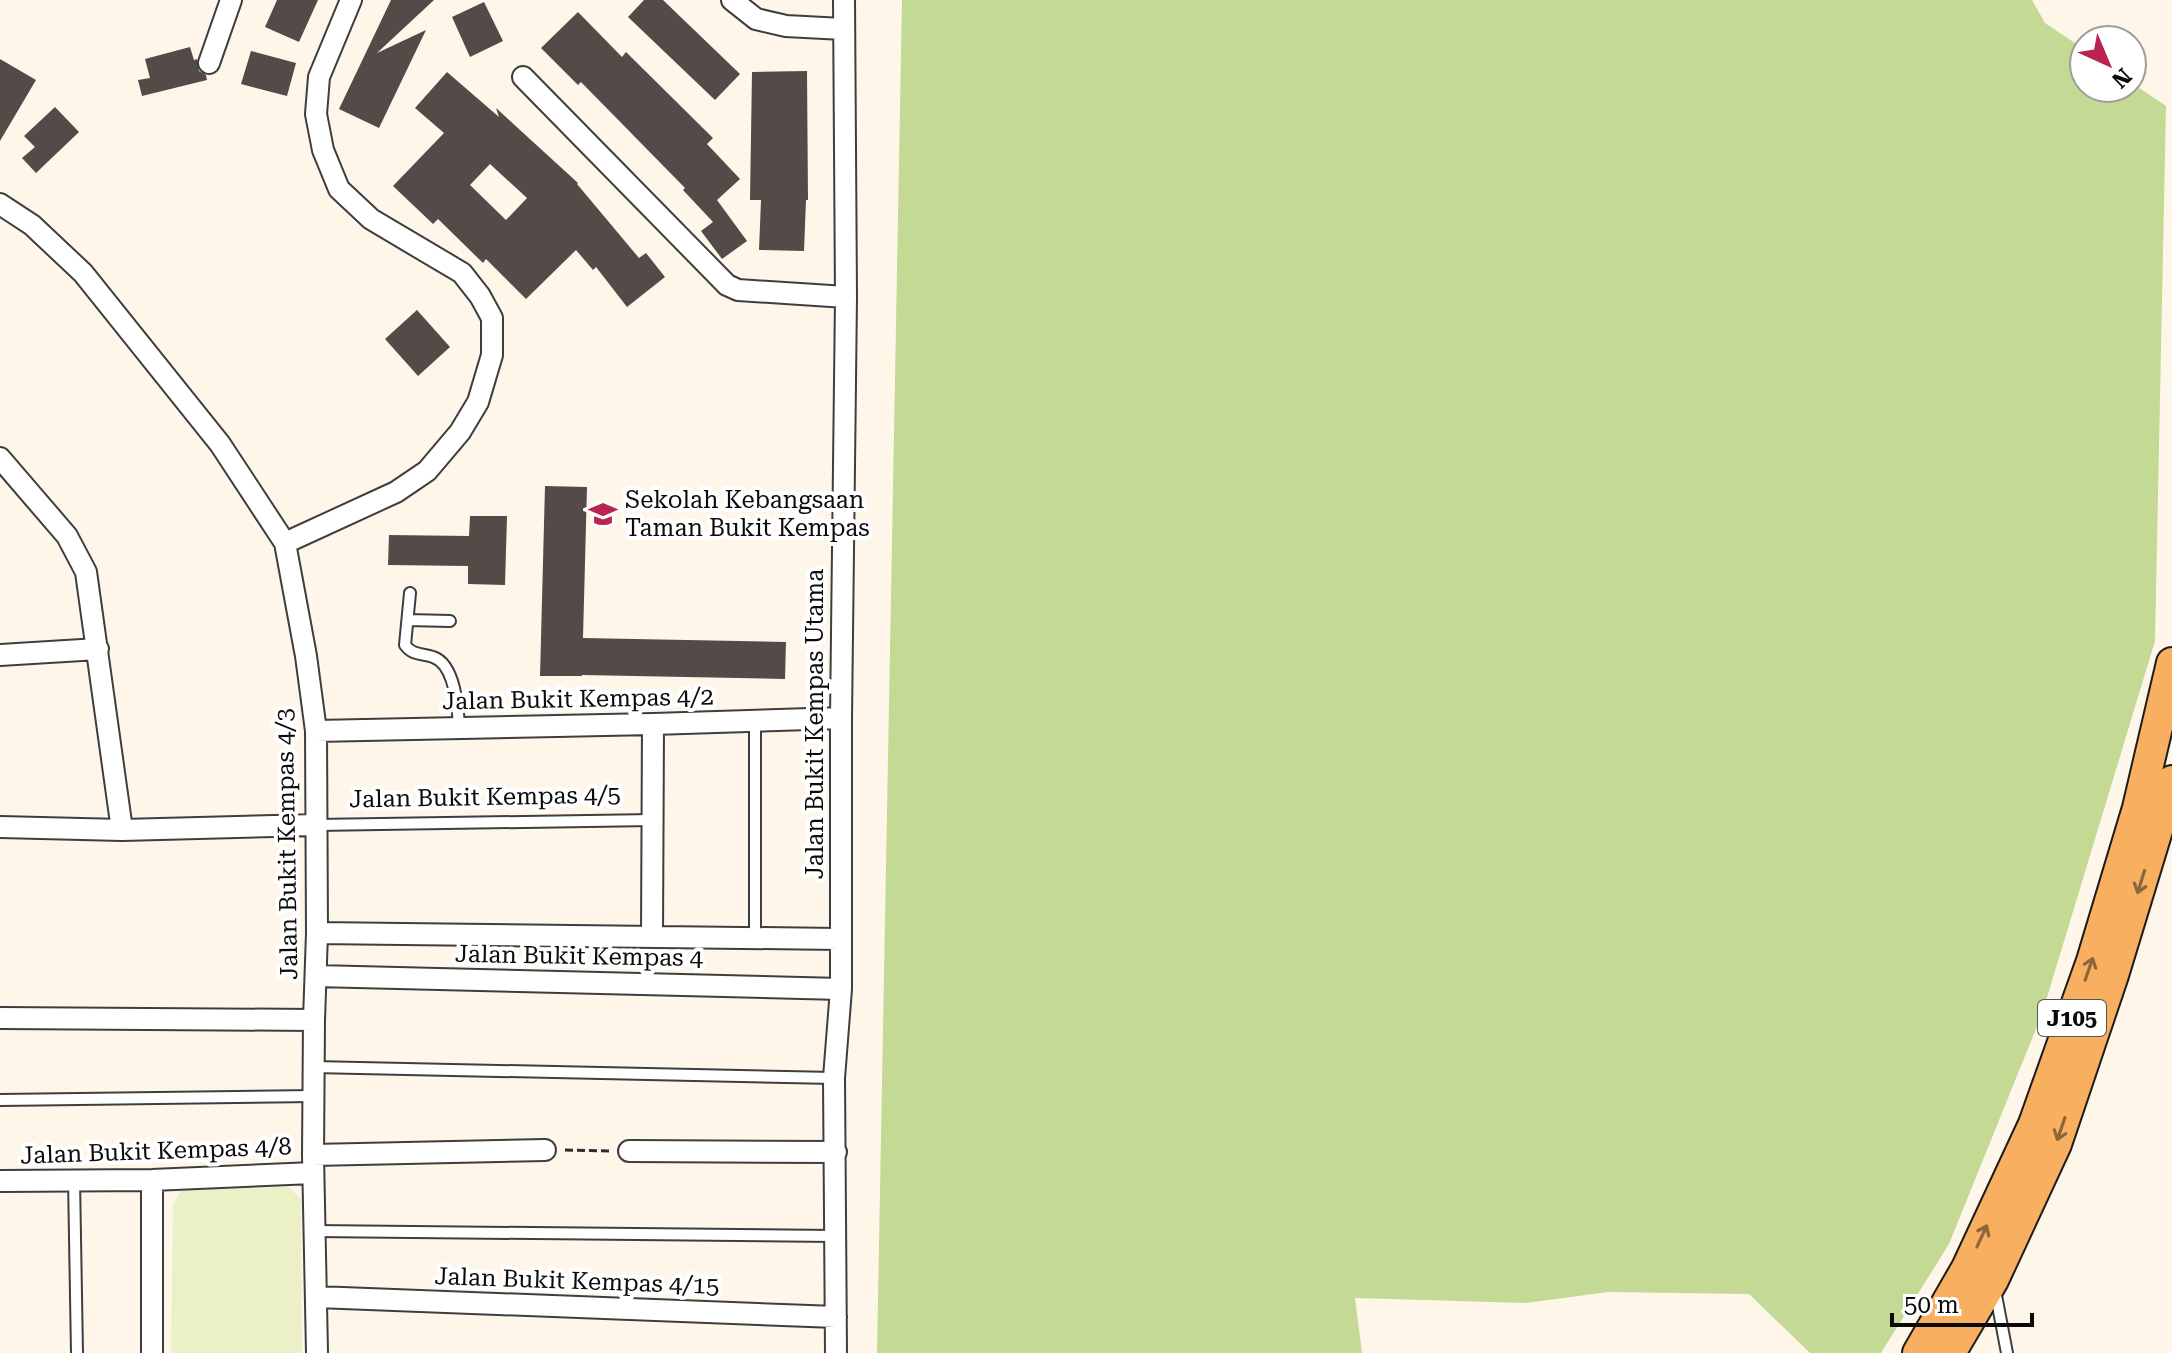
<svg xmlns="http://www.w3.org/2000/svg" width="2172" height="1353" font-family="'Roboto Serif',serif">
	<rect width="100%" height="100%" fill="#fff6ea"/>
	<path fill="#c3d994" d="M 902,0 L 2032,0 L 2045,23 L 2084,49 L 2084,88 L 2132,88 L 2132,83 L 2166,106 L 2155,641 L 2042,1014 L 1949,1244 L 1881,1353 L 1810,1353 L 1749,1294 L 1608,1292 L 1526,1303 L 1355,1298 L 1362,1353 L 877,1353 Z"/>
	<path fill="#ebf0c6" d="M 186,1185 L 286,1185 L 301,1199 L 302,1353 L 171,1353 L 173,1204 Z"/>
	<path fill="#544a48" fill-rule="evenodd" d="M 277,0 L 318,0 L 299,42 L 265,27 Z
		M 391,0 L 434,0 L 377,53 L 426,30 L 379,128 L 339,109 Z
		M 644,0 L 663,0 L 740,74 L 715,100 L 628,17 Z
		M 484,2 L 503,41 L 470,57 L 452,17 Z
		M 578,12 L 622,57 L 626,52 L 713,138 L 707,144 L 740,179 L 717,200 L 747,241 L 722,259 L 701,231 L 713,222 L 683,190 L 685,188 L 581,82 L 578,85 L 541,48 Z
		M 190,47 L 194,60 L 197,59 L 199,71 L 206,75 L 207,80 L 142,96 L 138,80 L 150,78 L 145,59 Z
		M 251,51 L 296,63 L 287,96 L 241,84 Z
		M 0,59 L 36,80 L 0,141 Z
		M 807,71 L 808,200 L 806,200 L 804,251 L 759,250 L 761,200 L 750,200 L 752,72 Z
		M 447,72 L 499,117 L 496,108 L 578,183 L 577,184 L 639,258 L 646,253 L 665,277 L 627,307 L 596,267 L 593,270 L 576,250 L 526,299 L 486,259 L 483,263 L 438,219 L 433,224 L 393,186 L 444,133 L 415,108 ZM 490,164 L 527,198 L 506,220 L 470,185 Z
		M 55,107 L 79,132 L 36,173 L 22,158 L 35,147 L 24,136 Z
		M 417,310 L 450,347 L 418,376 L 385,339 Z
		M 545,486 L 587,487 L 583,638 L 786,642 L 785,679 L 582,675 L 582,676 L 540,676 Z
		M 470,516 L 507,516 L 505,585 L 468,584 L 468,566 L 388,565 L 389,535 L 469,536 Z"/>
	<g fill="none" stroke-linecap="round" stroke-linejoin="round">
		<defs>
			<path id="service" d="M 410,593 L 405,645 C 413,656 422,653 433,657 C 455,664 458,708 459,727
				M 408,620 L 450,621
				M 316,825 L 653,820
				M 755,938 L 755,721
				M 313,1067 L 834,1078
				M 0,1100 L 313,1096
				M 74,1179 L 77,1353
				M 314,1231 L 836,1236
				M 1995,1290 L 2007,1353"/>
			<path id="minor" d="M 732,0 L 756,19 L 786,26 L 843,29
				M 209,63 L 231,0
				M 523,77 L 727,285 L 738,290 L 846,297
				M 0,204 L 32,225 L 83,273 L 220,444 L 285,543 L 306,656 L 316,731 L 317,933 L 314,1020 L 313,1155 L 317,1353
				M 0,458 L 67,536 L 86,572 L 122,830
				M 285,543 L 396,492 L 427,471 L 460,432 L 478,402 L 492,355 L 492,318 L 480,296 L 462,273 L 371,219 L 339,189 L 323,150 L 316,114 L 319,77 L 351,0
				M 0,655 L 98,649
				M 316,731 L 653,724 L 841,718
				M 0,827 L 122,830 L 316,825
				M 317,933 L 840,939
				M 652,937 L 653,724
				M 316,976 L 841,989
				M 0,1018 L 314,1020
				M 629,1151 L 836,1152
				M 313,1155 L 545,1150
				M 152,1180 L 152,1353
				M 0,1181 L 152,1180 L 313,1173
				M 317,1297 L 836,1317
				M 836,1353 L 834,1078 L 841,989 L 841,718 L 846,297 L 844,0"/>
			<path id="primary" d="M 1918,1353 L 1967,1268 L 2034,1124 L 2092,961 L 2138,808 L 2172,663
				M 1950,1353 L 1993,1280 L 2056,1144 L 2113,975 L 2172,781"/>
		</defs>
		<use href="#service" stroke="#3e3e3e" stroke-width="14"/>
		<use href="#minor" stroke="#3e3e3e" stroke-width="24"/>
		<use href="#primary" stroke="#1c1c1c" stroke-width="34"/>
		<path stroke="#2d2d2d" stroke-width="3" stroke-dasharray="8 4" stroke-linecap="butt" d="M 565,1150 L 609,1151"/>
		<use href="#service" stroke="#fff" stroke-width="10"/>
		<use href="#minor" stroke="#fff" stroke-width="20"/>
		<use href="#primary" stroke="#f8af60" stroke-width="30"/>
	</g>
	<defs><path id="oneway-shaft" d="M-6 0H5M1.5-3L5.5 0L1.5 3" fill="none" stroke-width="1.6" stroke-linecap="round" stroke-linejoin="round" transform="scale(2)"/></defs>
	<g stroke="#8d653a">
		<use href="#oneway-shaft" transform="translate(2141 882) rotate(107)"/>
		<use href="#oneway-shaft" transform="translate(2089 969) rotate(-71)"/>
		<use href="#oneway-shaft" transform="translate(2061 1129) rotate(109)"/>
		<use href="#oneway-shaft" transform="translate(1982 1236) rotate(-65)"/>
	</g>
	<defs>
		<symbol id="school-bare" viewBox="-9 -9 18 18"><path d="M0-5L7-2L0 1L-7-2ZM-4 1L0 2.5L4 1V4Q0 6-4 4Z" fill="#ba244f" stroke="#fff" stroke-width="2.5" paint-order="stroke"/></symbol>
	</defs>
	<g fill-rule="evenodd">
		<use href="#school-bare" x="583" y="494" width="40" height="40"/>
	</g>
	<g text-anchor="middle" stroke-width="8" stroke-linejoin="round" paint-order="stroke">
		<rect fill="#fff" stroke="#545454" stroke-width="2" x="2038" y="1000" width="68" height="36" rx="6"/>
		<g font-size="22" font-weight="bold" fill="#0b0b0b">
			<text x="2072" y="1026">J105</text>
		</g>
		<g font-size="24" fill="#0b0b0b" stroke="#fff" text-anchor="start">
			<text x="625" y="508">Sekolah Kebangsaan<tspan x="625" dy="28">Taman Bukit Kempas</tspan></text>
		</g>
		<g font-size="24" fill="#0b0b0b" stroke="#fff">
			<text transform="translate(578 699) rotate(-1)" y="8">Jalan Bukit Kempas 4/2</text>
			<text transform="translate(815 724) rotate(-90)" y="8">Jalan Bukit Kempas Utama</text>
			<text transform="translate(485 797) rotate(-1)" y="8">Jalan Bukit Kempas 4/5</text>
			<text transform="translate(287 844) rotate(-91)" y="8">Jalan Bukit Kempas 4/3</text>
			<text transform="translate(579 956) rotate(1)" y="8">Jalan Bukit Kempas 4</text>
			<text transform="translate(156 1151) rotate(-2)" y="8">Jalan Bukit Kempas 4/8</text>
			<text transform="translate(577 1281) rotate(2)" y="8">Jalan Bukit Kempas 4/15</text>
		</g>
	</g>
	<g transform="translate(2108 64) rotate(136)"><circle r="38" fill="#ffffff" stroke="#9d9d9d" stroke-width="2"/>
	<path d="M0-6L14 30L0 20L-14 30Z" fill="#ba244f"/>
	<text y="-12" font-size="22" font-weight="bold" text-anchor="middle" fill="#0b0b0b">N</text>
	</g>
	<path d="M1892 1313v12h140v-12" fill="none" stroke="#0b0b0b" stroke-width="4"/>
	<text x="1904" y="1313" font-size="24" fill="#0b0b0b" stroke="#ffffff" stroke-width="6" paint-order="stroke">50 m</text>
</svg>
